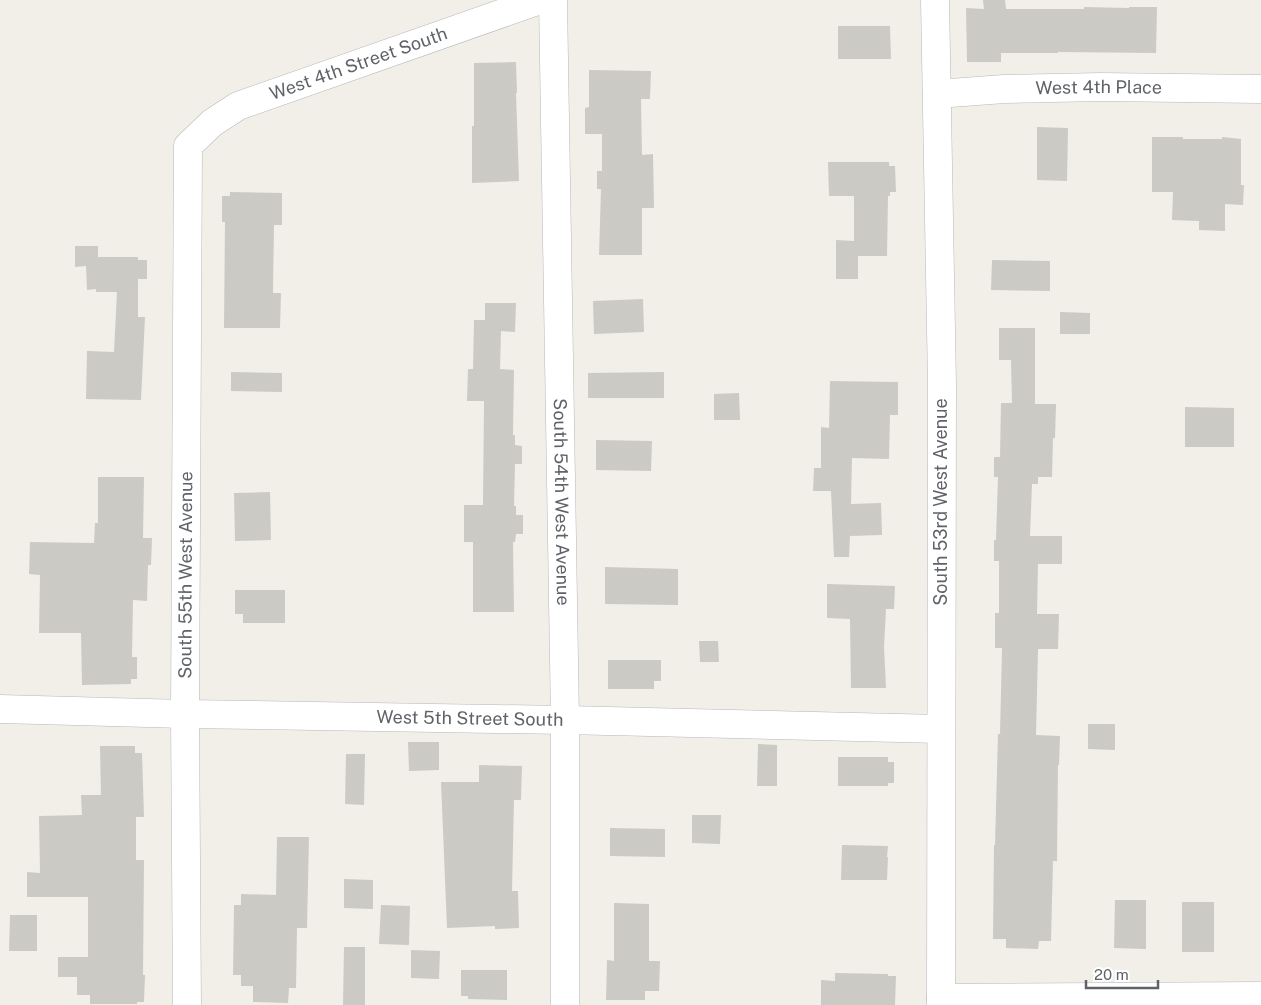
<svg xmlns="http://www.w3.org/2000/svg" width="1261" height="1005" font-family="'Public Sans',sans-serif">
	<rect width="100%" height="100%" fill="#f1efe8"/>
	<path fill="#cccac5" d="M 983,0 L 1005,0 L 1006,9 L 1084,9 L 1084,7 L 1129,8 L 1129,7 L 1157,7 L 1156,53 L 1058,52 L 1058,53 L 1001,53 L 1001,62 L 967,62 L 966,8 L 984,9 Z
		M 838,26 L 890,26 L 891,59 L 838,59 Z
		M 516,62 L 517,93 L 516,93 L 519,181 L 472,183 L 472,126 L 474,126 L 474,63 Z
		M 589,70 L 651,71 L 650,99 L 641,99 L 642,155 L 653,154 L 654,208 L 642,208 L 642,255 L 599,255 L 601,189 L 597,189 L 597,171 L 602,171 L 602,134 L 585,134 L 585,108 L 589,107 Z
		M 1037,127 L 1068,128 L 1067,181 L 1037,180 Z
		M 1152,137 L 1183,137 L 1183,139 L 1222,139 L 1222,137 L 1241,139 L 1241,185 L 1244,185 L 1243,205 L 1225,204 L 1225,231 L 1199,230 L 1199,221 L 1172,220 L 1173,192 L 1152,192 Z
		M 828,162 L 889,162 L 889,166 L 895,166 L 896,192 L 890,192 L 890,196 L 888,196 L 887,256 L 858,256 L 858,279 L 836,279 L 836,240 L 854,241 L 854,196 L 829,196 Z
		M 230,192 L 282,193 L 282,225 L 274,225 L 273,293 L 281,293 L 280,328 L 224,328 L 225,222 L 222,222 L 222,196 L 230,196 Z
		M 75,246 L 98,246 L 98,257 L 138,257 L 138,260 L 147,260 L 147,279 L 138,279 L 138,317 L 145,317 L 141,400 L 86,399 L 87,351 L 114,352 L 117,292 L 96,292 L 96,289 L 87,290 L 86,266 L 75,267 Z
		M 992,260 L 1050,261 L 1050,291 L 991,290 Z
		M 643,299 L 644,332 L 594,334 L 593,301 Z
		M 485,303 L 516,303 L 515,332 L 501,331 L 500,369 L 514,370 L 513,435 L 515,435 L 515,445 L 522,446 L 522,464 L 515,464 L 514,506 L 516,506 L 516,515 L 523,515 L 523,534 L 516,534 L 515,542 L 513,542 L 514,612 L 473,612 L 473,542 L 464,542 L 464,505 L 483,505 L 484,401 L 467,401 L 468,369 L 473,369 L 474,320 L 485,320 Z
		M 1060,312 L 1090,313 L 1090,334 L 1060,334 Z
		M 999,328 L 1035,328 L 1035,404 L 1056,404 L 1055,438 L 1053,438 L 1052,477 L 1038,477 L 1038,484 L 1032,484 L 1030,536 L 1062,536 L 1062,564 L 1038,564 L 1037,614 L 1059,614 L 1058,649 L 1038,649 L 1036,735 L 1060,736 L 1059,765 L 1058,765 L 1057,861 L 1053,861 L 1051,941 L 1039,941 L 1038,949 L 1006,948 L 1006,939 L 993,939 L 994,845 L 995,845 L 998,734 L 1000,734 L 1002,648 L 995,648 L 995,613 L 999,613 L 999,561 L 994,561 L 994,540 L 996,540 L 998,477 L 994,477 L 994,457 L 1000,457 L 1001,403 L 1012,403 L 1011,360 L 999,360 Z
		M 231,372 L 282,373 L 282,392 L 231,391 Z
		M 664,372 L 664,398 L 588,398 L 588,373 Z
		M 830,381 L 898,382 L 898,415 L 890,415 L 889,459 L 852,458 L 851,504 L 881,503 L 882,535 L 850,536 L 849,557 L 834,557 L 831,491 L 813,491 L 814,468 L 821,468 L 821,427 L 829,428 Z
		M 739,393 L 740,420 L 714,420 L 714,394 Z
		M 1185,407 L 1234,408 L 1234,447 L 1185,447 Z
		M 596,440 L 652,441 L 651,471 L 596,470 Z
		M 98,477 L 144,477 L 143,538 L 152,538 L 151,565 L 148,565 L 147,601 L 133,600 L 132,657 L 137,657 L 137,679 L 131,679 L 131,684 L 82,685 L 81,633 L 39,633 L 40,575 L 29,574 L 30,542 L 94,543 L 95,523 L 98,523 Z
		M 270,492 L 271,540 L 235,541 L 234,493 Z
		M 605,567 L 678,569 L 678,605 L 605,604 Z
		M 827,584 L 895,586 L 894,609 L 886,609 L 884,647 L 886,688 L 851,688 L 850,619 L 827,618 Z
		M 235,590 L 285,590 L 285,623 L 243,623 L 243,614 L 235,614 Z
		M 699,641 L 718,641 L 719,662 L 700,662 Z
		M 608,660 L 661,660 L 661,681 L 654,681 L 654,689 L 608,689 Z
		M 1088,724 L 1115,724 L 1115,750 L 1088,749 Z
		M 408,742 L 439,742 L 439,770 L 409,771 Z
		M 758,744 L 777,745 L 777,786 L 757,786 Z
		M 100,746 L 135,746 L 135,753 L 142,753 L 144,817 L 136,817 L 136,860 L 144,860 L 143,975 L 145,975 L 144,1002 L 137,1002 L 137,1004 L 90,1004 L 90,995 L 77,995 L 77,977 L 58,977 L 58,957 L 88,957 L 88,897 L 27,897 L 27,872 L 40,873 L 39,816 L 82,815 L 81,795 L 101,795 Z
		M 346,754 L 365,754 L 364,805 L 345,804 Z
		M 838,757 L 888,757 L 888,762 L 894,762 L 894,783 L 888,783 L 888,786 L 838,786 Z
		M 479,765 L 522,766 L 521,800 L 514,800 L 512,891 L 518,891 L 519,928 L 495,929 L 495,926 L 447,928 L 441,782 L 479,782 Z
		M 692,815 L 721,815 L 720,844 L 692,843 Z
		M 610,828 L 665,829 L 665,857 L 610,856 Z
		M 277,837 L 309,837 L 307,928 L 297,928 L 296,988 L 289,988 L 288,1003 L 253,1002 L 253,986 L 241,986 L 241,975 L 233,975 L 234,905 L 241,905 L 241,894 L 276,895 Z
		M 842,845 L 888,846 L 887,857 L 888,857 L 887,880 L 841,880 Z
		M 344,879 L 373,880 L 373,909 L 344,908 Z
		M 1115,900 L 1146,900 L 1146,949 L 1114,948 Z
		M 1182,902 L 1214,902 L 1214,952 L 1182,952 Z
		M 614,903 L 649,904 L 649,961 L 660,961 L 659,991 L 645,991 L 645,1000 L 606,1000 L 607,960 L 614,961 Z
		M 381,905 L 410,906 L 409,945 L 379,944 Z
		M 10,915 L 37,915 L 37,951 L 9,951 Z
		M 344,947 L 365,947 L 365,1005 L 343,1005 Z
		M 411,950 L 440,951 L 439,979 L 411,978 Z
		M 461,970 L 507,970 L 507,1000 L 468,999 L 468,996 L 461,996 Z
		M 835,973 L 888,974 L 888,976 L 896,976 L 895,1005 L 821,1005 L 821,980 L 835,981 Z"/>
	<g fill="none" stroke-linecap="round" stroke-linejoin="round">
		<defs>
			<g id="minor">
				<path id="s1" d="M 553,0 L 565,720 L 565,1005"/>
				<path d="M 935,0 L 942,384 L 941,1005"/>
				<path id="s2" d="M 937,94 L 1004,89 L 1101,87 L 1261,89"/>
				<path id="s3" d="M 0,709 L 185,714 L 565,720 L 941,729"/>
				<path d="M 941,998 L 1261,996"/>
				<path id="s4" d="M 187,1005 L 185,714 L 188,146 L 212,123 L 238,106 L 540,0"/>
			</g>
		</defs>
		<use href="#minor" stroke="#b5b8bc" stroke-width="29"/>
		<use href="#minor" stroke="#fff" stroke-width="28"/>
	</g>
	<g text-anchor="middle" stroke-width="5" stroke-linejoin="round" paint-order="stroke">
		<g font-size="18" fill="#5f6368" stroke="#fff">
			<text dy="6" stroke="none"><textPath href="#s4" startOffset="1051">West 4th Street South</textPath></text>
			<text dy="6" stroke="none"><textPath href="#s2" startOffset="162">West 4th Place</textPath></text>
			<text dy="6" stroke="none"><textPath href="#s1" startOffset="502">South 54th West Avenue</textPath></text>
			<text transform="translate(941 502) rotate(-90)" y="6">South 53rd West Avenue</text>
			<text dy="6" stroke="none"><textPath href="#s4" startOffset="430">South 55th West Avenue</textPath></text>
			<text dy="6" stroke="none"><textPath href="#s3" startOffset="470">West 5th Street South</textPath></text>
		</g>
	</g>
	<path d="M1086 980v8h72v-8" fill="none" stroke="#5f6368" stroke-width="2.5"/>
	<text x="1094" y="980" font-size="15" fill="#5f6368" stroke="#ffffff" stroke-width="4" paint-order="stroke">20 m</text>
</svg>
